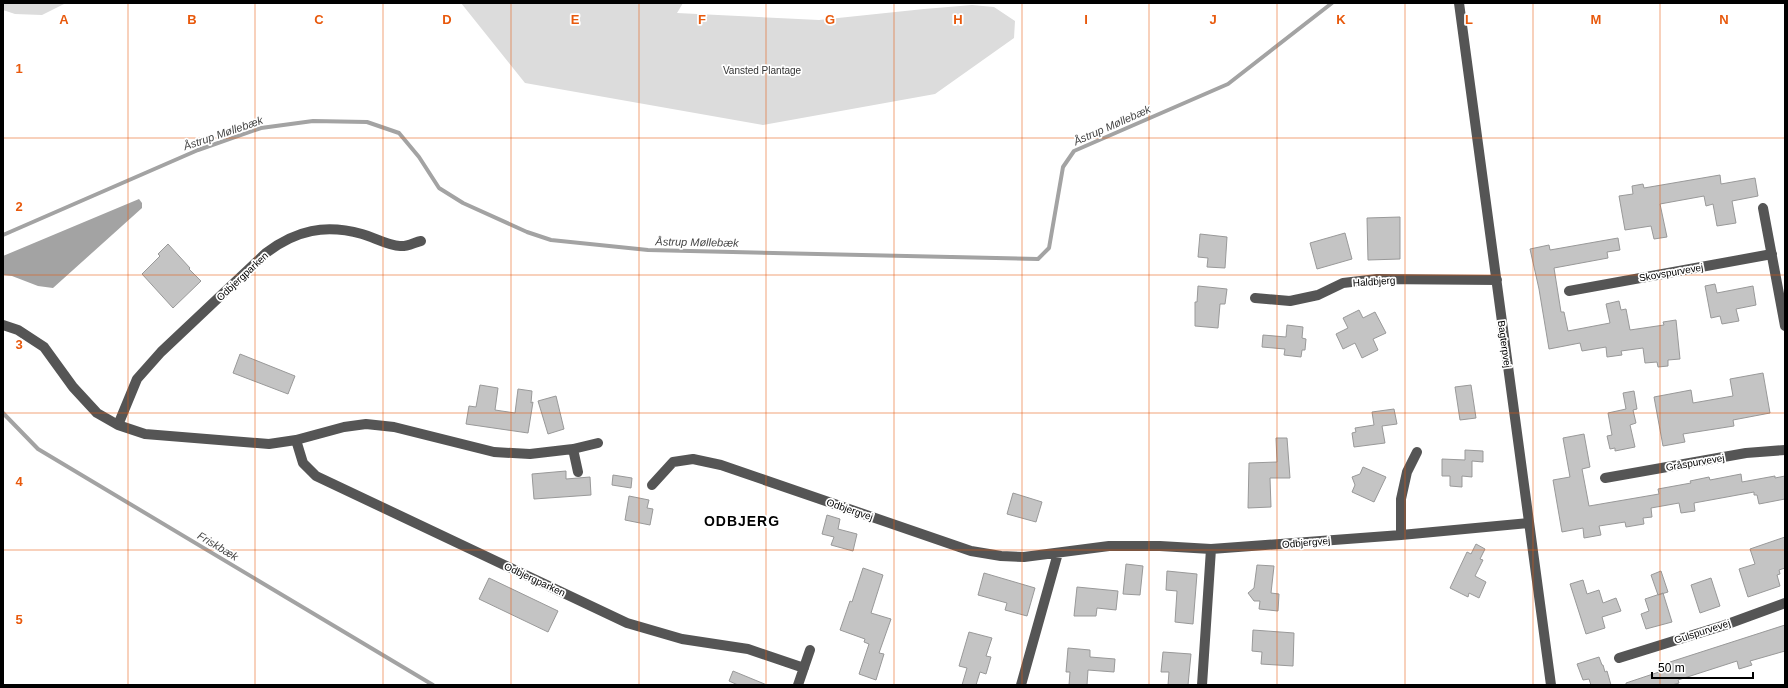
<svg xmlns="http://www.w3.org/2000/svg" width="1788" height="688" font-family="Arial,sans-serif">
	<rect width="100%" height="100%" fill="#fff"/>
	<path fill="#dcdcdc" d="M 3,3 L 61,3 L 64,4 L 42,15 L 15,14 L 3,10 Z
		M 461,3 L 683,3 L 677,13 L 819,20 L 924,9 L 972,5 L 994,7 L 1015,21 L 1014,38 L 935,94 L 763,125 L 525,83 Z"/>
	<path fill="#a3a3a3" d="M 139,199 L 142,203 L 142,208 L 53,288 L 38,286 L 12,276 L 3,275 L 3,256 Z"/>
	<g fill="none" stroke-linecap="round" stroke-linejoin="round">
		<path stroke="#a3a3a3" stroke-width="4" d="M 3,235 L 198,150 L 261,128 L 313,121 L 367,122 L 399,133 L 419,157 L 439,188 L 463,203 L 527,232 L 551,240 L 648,250 L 1038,259 L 1049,248 L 1063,167 L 1074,151 L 1228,84 L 1332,3
			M 3,413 L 38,449 L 433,685"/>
	</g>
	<path fill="#c4c4c4" stroke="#999" d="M 1720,175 L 1721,184 L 1755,178 L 1758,196 L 1732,201 L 1736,223 L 1717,226 L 1713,204 L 1706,206 L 1704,196 L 1660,204 L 1667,237 L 1654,239 L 1651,226 L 1625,230 L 1619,196 L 1633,194 L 1632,186 L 1643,184 L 1644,188 Z
		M 1400,217 L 1400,259 L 1368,260 L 1367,218 Z
		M 1345,233 L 1352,259 L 1317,269 L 1310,243 Z
		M 1200,234 L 1227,237 L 1225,268 L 1207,267 L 1208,258 L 1198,257 Z
		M 1618,238 L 1620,250 L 1607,252 L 1608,258 L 1554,268 L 1561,312 L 1564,312 L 1568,331 L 1610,323 L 1606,304 L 1619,301 L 1621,310 L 1626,309 L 1630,330 L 1664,325 L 1663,322 L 1676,320 L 1680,359 L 1668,360 L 1668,366 L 1658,367 L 1657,362 L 1645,363 L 1643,348 L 1621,351 L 1622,355 L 1607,357 L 1606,347 L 1582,351 L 1580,343 L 1549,349 L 1539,289 L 1530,249 L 1549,245 L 1550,250 Z
		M 168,244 L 190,268 L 189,269 L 201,281 L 173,308 L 142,274 L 160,256 L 158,254 Z
		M 1715,284 L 1717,293 L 1753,286 L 1756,305 L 1736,309 L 1739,321 L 1722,324 L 1720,316 L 1711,318 L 1705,286 Z
		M 1198,286 L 1227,289 L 1225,304 L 1220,304 L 1218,328 L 1195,326 L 1195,302 L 1197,302 Z
		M 1359,310 L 1363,318 L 1375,312 L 1386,333 L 1373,339 L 1378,350 L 1362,358 L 1355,343 L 1343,349 L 1336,334 L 1348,328 L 1343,318 Z
		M 1287,325 L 1303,327 L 1302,338 L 1306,339 L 1305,350 L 1302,350 L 1301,357 L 1284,355 L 1285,349 L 1262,347 L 1263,335 L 1286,337 Z
		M 240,354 L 295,376 L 288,394 L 233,373 Z
		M 1763,373 L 1770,413 L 1733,420 L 1734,426 L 1683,434 L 1685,442 L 1663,446 L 1654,397 L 1691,390 L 1693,403 L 1733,396 L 1730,379 Z
		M 480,385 L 498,388 L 495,410 L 515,413 L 518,389 L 532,391 L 531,403 L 533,402 L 528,433 L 466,424 L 469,406 L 476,407 Z
		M 1471,385 L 1476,418 L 1460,420 L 1455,387 Z
		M 1634,391 L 1637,409 L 1633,410 L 1636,423 L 1630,425 L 1635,447 L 1615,451 L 1615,448 L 1610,449 L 1607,436 L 1612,435 L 1608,413 L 1626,409 L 1623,393 Z
		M 556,396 L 564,429 L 548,434 L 538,401 Z
		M 1394,409 L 1397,424 L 1382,426 L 1385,443 L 1354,447 L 1352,433 L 1356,432 L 1355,428 L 1374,425 L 1372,412 Z
		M 1584,434 L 1590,467 L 1582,469 L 1589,506 L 1659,494 L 1658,489 L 1691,483 L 1690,481 L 1709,477 L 1710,480 L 1741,474 L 1742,482 L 1775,476 L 1775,478 L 1785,476 L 1785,499 L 1759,504 L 1757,495 L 1754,495 L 1754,492 L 1694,503 L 1695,511 L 1681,513 L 1679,503 L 1651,508 L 1652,517 L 1643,518 L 1644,524 L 1626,527 L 1625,522 L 1599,526 L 1601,535 L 1584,538 L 1583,528 L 1562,532 L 1553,480 L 1570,477 L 1563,438 Z
		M 1276,438 L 1287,438 L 1290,478 L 1270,478 L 1271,507 L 1248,508 L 1249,463 L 1277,462 Z
		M 1465,450 L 1483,451 L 1483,462 L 1472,461 L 1472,477 L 1462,476 L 1462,487 L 1450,486 L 1450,476 L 1442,476 L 1442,459 L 1465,460 Z
		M 1363,467 L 1386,477 L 1374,502 L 1352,492 L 1355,485 L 1352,477 L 1360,474 Z
		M 566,471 L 566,479 L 590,477 L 591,495 L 534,499 L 532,474 Z
		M 613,475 L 632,478 L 631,488 L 612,485 Z
		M 1013,493 L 1042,502 L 1036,522 L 1007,514 Z
		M 629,496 L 649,500 L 647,508 L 653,509 L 650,525 L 625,520 Z
		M 827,515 L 840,519 L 838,529 L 857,534 L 853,551 L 831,545 L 834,537 L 822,534 Z
		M 1785,537 L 1785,568 L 1779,570 L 1780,574 L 1777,575 L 1780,586 L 1748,597 L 1739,569 L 1755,564 L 1750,549 Z
		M 1476,544 L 1485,549 L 1480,559 L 1483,560 L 1475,576 L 1486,582 L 1479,598 L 1469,593 L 1468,597 L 1450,588 L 1467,552 L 1471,554 Z
		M 1126,564 L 1143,566 L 1140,595 L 1123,594 Z
		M 1257,565 L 1274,566 L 1271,593 L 1279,594 L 1278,611 L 1259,609 L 1260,601 L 1254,601 L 1248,593 L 1254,588 Z
		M 863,568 L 883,575 L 871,613 L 891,619 L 879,653 L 884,654 L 876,680 L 859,674 L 869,644 L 864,642 L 865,639 L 840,630 L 850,601 L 852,602 Z
		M 1167,571 L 1197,574 L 1193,624 L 1175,622 L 1177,591 L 1166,590 Z
		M 1661,571 L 1668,592 L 1658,595 L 1651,575 Z
		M 984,573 L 1035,588 L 1027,616 L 1005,610 L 1007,603 L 978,595 Z
		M 489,578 L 558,611 L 548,632 L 479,599 Z
		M 1711,578 L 1720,606 L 1700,613 L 1691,585 Z
		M 1583,580 L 1587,594 L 1599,590 L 1603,603 L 1616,598 L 1621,611 L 1602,617 L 1605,628 L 1586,634 L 1570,584 Z
		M 1077,587 L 1118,591 L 1116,610 L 1097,608 L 1096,616 L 1074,616 Z
		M 1663,593 L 1672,622 L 1646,629 L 1641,614 L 1649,611 L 1645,599 Z
		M 1785,625 L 1785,651 L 1750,661 L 1752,665 L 1739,669 L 1737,661 L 1678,680 L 1679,683 L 1672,685 L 1626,685 L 1626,683 L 1665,670 L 1664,667 L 1671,665 L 1670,662 Z
		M 1253,630 L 1294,633 L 1293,666 L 1261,664 L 1262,652 L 1252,651 Z
		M 969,632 L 992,638 L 986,656 L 991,657 L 986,674 L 980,672 L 976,685 L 962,685 L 967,668 L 959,666 Z
		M 1068,648 L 1090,650 L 1090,657 L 1115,659 L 1114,672 L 1088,670 L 1087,685 L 1069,685 L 1070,672 L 1066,672 Z
		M 1163,652 L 1191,654 L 1188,685 L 1168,685 L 1169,672 L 1161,672 Z
		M 1599,657 L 1602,665 L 1603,665 L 1605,672 L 1607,671 L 1611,685 L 1591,685 L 1589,679 L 1583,680 L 1577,664 Z
		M 733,671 L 767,685 L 738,685 L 729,681 Z"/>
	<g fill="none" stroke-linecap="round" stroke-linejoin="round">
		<path stroke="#555" stroke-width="10" d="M 1459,3 L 1551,685
			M 1763,208 L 1785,326
			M 1569,291 L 1772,254
			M 1255,298 L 1290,301 L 1318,295 L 1343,283 L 1377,279 L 1497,280
			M 3,325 L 18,330 L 44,347 L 73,387 L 97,413 L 118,425 L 145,434 L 269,444 L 296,440
			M 118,425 L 137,379 L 161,352 L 266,253 C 296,230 325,224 362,234 C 373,237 389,246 400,246 C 407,247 415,242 421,241
			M 598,443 L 573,449 L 530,454 L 494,452 L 394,427 L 366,424 L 344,427 L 296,440 L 303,463 L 316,476 L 627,623 L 682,639 L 748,649 L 804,668
			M 573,449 L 578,472
			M 1605,478 L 1746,453 L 1785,450
			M 652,485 L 673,462 L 693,459 L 721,465 L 971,551 L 1001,556 L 1024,557 L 1109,546 L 1160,546 L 1211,549 L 1401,535 L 1529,523
			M 1401,535 L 1401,499 L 1407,472 L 1417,452
			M 1619,658 L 1725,625 L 1785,603
			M 798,685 L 810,650
			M 1021,685 L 1058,553
			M 1202,685 L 1211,549"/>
	</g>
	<path fill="none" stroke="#e8590c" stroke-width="1" stroke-opacity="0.55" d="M 128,3 L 128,685M 255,3 L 255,685M 383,3 L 383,685M 511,3 L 511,685M 639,3 L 639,685M 766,3 L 766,685M 894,3 L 894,685M 1022,3 L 1022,685M 1149,3 L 1149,685M 1277,3 L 1277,685M 1405,3 L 1405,685M 1533,3 L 1533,685M 1660,3 L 1660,685M 3,138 L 1785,138M 3,275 L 1785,275M 3,413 L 1785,413M 3,550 L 1785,550"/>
	<g text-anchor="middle" stroke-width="3.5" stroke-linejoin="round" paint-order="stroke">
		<g font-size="10" fill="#333" stroke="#fff">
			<text x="762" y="74">Vansted Plantage</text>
		</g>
		<g font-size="10" fill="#000" stroke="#fff">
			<text transform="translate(1671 272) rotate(-10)" y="4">Skovspurvevej</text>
			<text transform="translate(242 276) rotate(-43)" y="4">Odbjergparken</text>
			<text transform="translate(1374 281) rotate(-4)" y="4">Haldbjerg</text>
			<text transform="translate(1505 344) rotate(82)" y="4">Bagterpvej</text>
			<text transform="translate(1695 462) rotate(-10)" y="4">Gråspurvevej</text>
			<text transform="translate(850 509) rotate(19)" y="4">Odbjergvej</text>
			<text transform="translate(1306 542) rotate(-5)" y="4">Odbjergvej</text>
			<text transform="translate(535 579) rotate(25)" y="4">Odbjergparken</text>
			<text transform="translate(1702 631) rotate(-18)" y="4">Gulspurvevej</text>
		</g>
		<g font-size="11" font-style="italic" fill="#444" stroke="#fff">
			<text transform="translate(1112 125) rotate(-24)" y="4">Åstrup Møllebæk</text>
			<text transform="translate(223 133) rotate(-19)" y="4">Åstrup Møllebæk</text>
			<text transform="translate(697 242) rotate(1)" y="4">Åstrup Møllebæk</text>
			<text transform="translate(218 546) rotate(31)" y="4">Friskbæk</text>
		</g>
		<g font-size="14" font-weight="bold" letter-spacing="1" fill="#000" stroke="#fff">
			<text x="742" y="526">ODBJERG</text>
		</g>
	</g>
	<g font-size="13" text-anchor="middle" font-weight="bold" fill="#e8590c" stroke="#fff" stroke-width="3.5" stroke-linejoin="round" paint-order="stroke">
		<text x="64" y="24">A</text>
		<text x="192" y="24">B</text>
		<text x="319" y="24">C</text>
		<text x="447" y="24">D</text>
		<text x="575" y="24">E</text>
		<text x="702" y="24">F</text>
		<text x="830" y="24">G</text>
		<text x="958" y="24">H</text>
		<text x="1086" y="24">I</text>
		<text x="1213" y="24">J</text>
		<text x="1341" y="24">K</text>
		<text x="1469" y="24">L</text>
		<text x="1596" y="24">M</text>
		<text x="1724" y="24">N</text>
		<text x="19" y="73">1</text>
		<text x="19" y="211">2</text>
		<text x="19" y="349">3</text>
		<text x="19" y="486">4</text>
		<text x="19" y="624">5</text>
	</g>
	<rect width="1788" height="688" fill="none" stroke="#000000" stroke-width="8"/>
	<path d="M1652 672v6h101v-6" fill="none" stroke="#000000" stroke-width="2"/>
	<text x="1658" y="672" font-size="12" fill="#000000" stroke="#ffffff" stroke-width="3" paint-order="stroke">50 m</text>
</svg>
